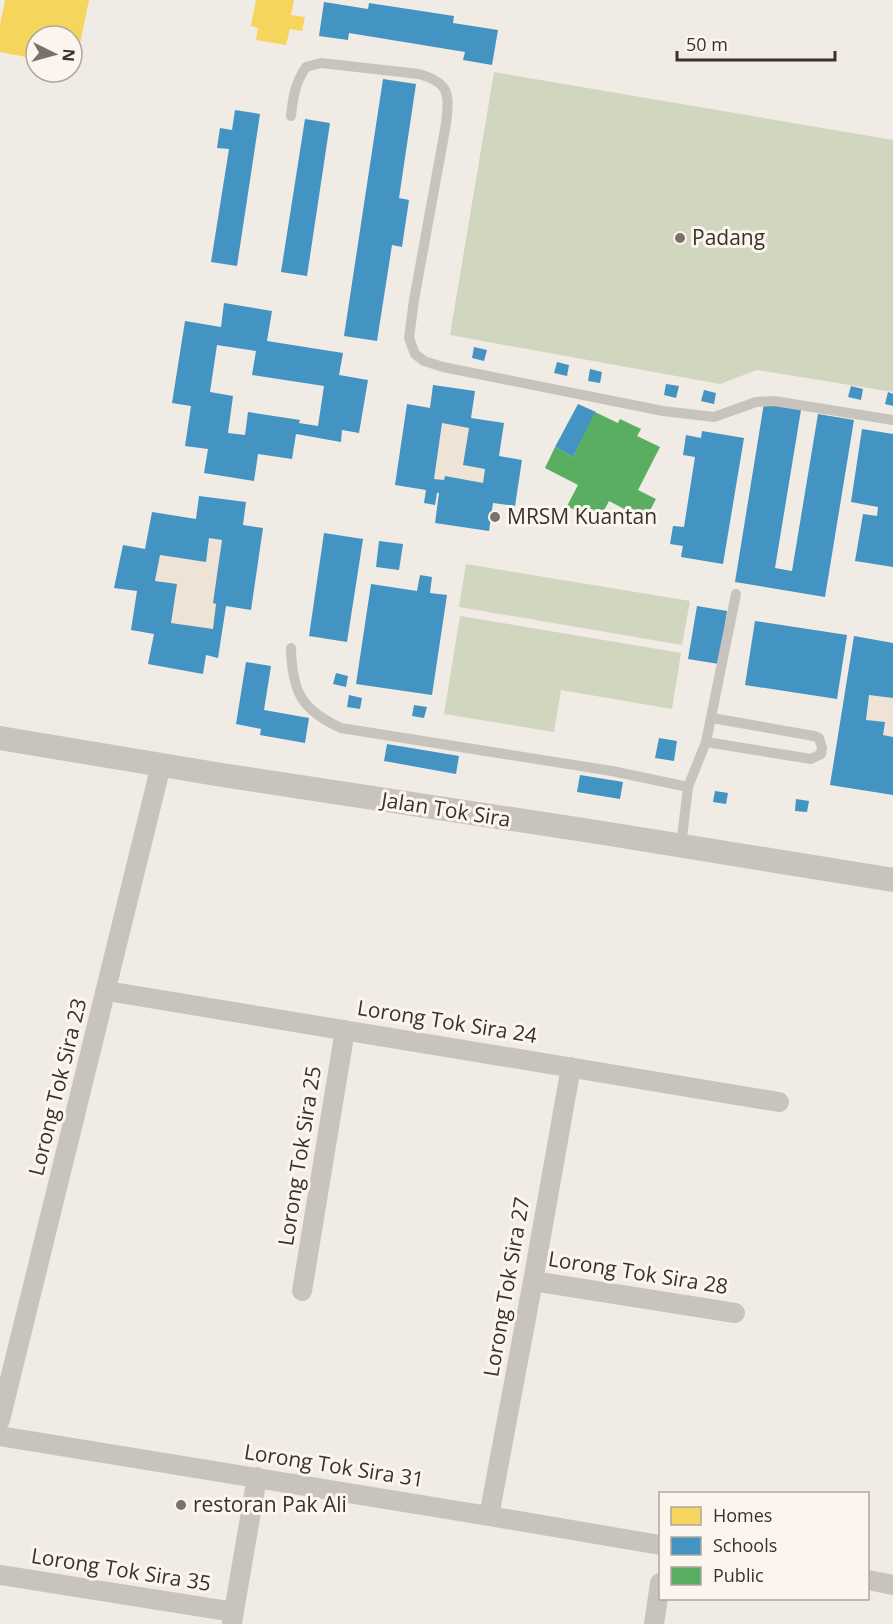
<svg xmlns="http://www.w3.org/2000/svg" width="893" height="1624" font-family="'Open Sans',sans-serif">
	<rect width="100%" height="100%" fill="#f0ebe5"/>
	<path fill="#d1d6bf" d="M 494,72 L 893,140 L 893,392 L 757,370 L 720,384 L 450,335 Z
		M 466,564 L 690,601 L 682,645 L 459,607 Z
		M 460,616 L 681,653 L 672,709 L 561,690 L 554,732 L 444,714 Z"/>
	<path fill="#eee3d5" d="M 442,423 L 469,428 L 463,465 L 485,469 L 483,483 L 445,476 L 444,480 L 434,479 Z
		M 209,538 L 222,540 L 213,603 L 216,604 L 213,629 L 171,623 L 177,585 L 156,581 L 160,555 L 206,562 Z
		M 869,695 L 893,698 L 893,737 L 883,735 L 884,722 L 866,720 Z"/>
	<path fill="#f6d55c" d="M 5,0 L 89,0 L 75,68 L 72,67 L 72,36 L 36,36 L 36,59 L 0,52 L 0,25 Z
		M 256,0 L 294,0 L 291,15 L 305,17 L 302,31 L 290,29 L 286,45 L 256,40 L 258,28 L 251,26 Z"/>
	<path fill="#4393c3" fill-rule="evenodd" d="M 324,2 L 368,9 L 369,3 L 454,16 L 453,23 L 498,30 L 492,65 L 463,60 L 465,52 L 349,33 L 348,40 L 319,36 Z
		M 383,79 L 416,84 L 399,198 L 409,200 L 402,247 L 392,245 L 377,341 L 344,336 Z
		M 235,110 L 260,114 L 237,266 L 211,262 L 229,149 L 217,148 L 220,128 L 232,130 Z
		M 305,119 L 330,123 L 307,276 L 281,272 Z
		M 224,303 L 272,311 L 267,341 L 343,353 L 339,375 L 368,380 L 359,433 L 342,430 L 341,442 L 296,434 L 292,459 L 258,454 L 254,481 L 204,473 L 208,449 L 185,446 L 191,406 L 172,403 L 185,321 L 221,327 ZM 217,345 L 256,351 L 252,375 L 324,386 L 318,426 L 299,423 L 300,420 L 248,412 L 245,435 L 228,433 L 233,396 L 210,392 Z
		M 474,347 L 487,350 L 484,361 L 472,358 Z
		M 557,362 L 569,365 L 567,376 L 554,373 Z
		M 590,369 L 602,372 L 600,383 L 588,381 Z
		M 666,384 L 679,386 L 676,398 L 664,395 Z
		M 433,385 L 475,391 L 471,418 L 504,423 L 499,456 L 522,460 L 515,506 L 493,503 L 489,531 L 435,523 L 439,493 L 437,493 L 435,505 L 424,503 L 426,490 L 395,485 L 407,404 L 430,408 ZM 442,423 L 469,428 L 463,465 L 485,469 L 483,483 L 445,476 L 444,480 L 434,479 Z
		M 851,386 L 863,389 L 861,400 L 848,397 Z
		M 704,390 L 716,393 L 714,404 L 701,401 Z
		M 888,392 L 893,394 L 893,406 L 885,404 Z
		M 764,403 L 801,410 L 775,568 L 792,571 L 818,414 L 854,420 L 825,597 L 735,582 Z
		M 578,404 L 596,412 L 573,457 L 555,447 Z
		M 862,429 L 893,434 L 893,567 L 855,561 L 863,514 L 877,516 L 878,507 L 851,502 Z
		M 702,431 L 744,438 L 723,564 L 681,557 L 683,546 L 670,544 L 673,526 L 684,527 L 695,457 L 683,455 L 686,435 L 701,438 Z
		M 199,496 L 246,502 L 243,525 L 263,528 L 251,610 L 226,606 L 218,658 L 206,655 L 203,674 L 148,664 L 154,634 L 131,630 L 137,591 L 114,588 L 123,545 L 145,549 L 152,512 L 196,519 ZM 209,538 L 222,540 L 213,603 L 216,604 L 213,629 L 171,623 L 177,584 L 155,581 L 160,555 L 206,562 Z
		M 324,533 L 363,539 L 347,642 L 309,636 Z
		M 379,541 L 403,544 L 399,570 L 376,567 Z
		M 420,575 L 432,577 L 430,593 L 447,595 L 432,695 L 356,684 L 371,584 L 417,591 Z
		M 697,606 L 727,611 L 719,664 L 688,659 Z
		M 755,621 L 847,635 L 837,699 L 745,685 Z
		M 854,636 L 893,643 L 893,698 L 869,695 L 866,720 L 885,722 L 883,735 L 893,737 L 893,795 L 830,785 Z
		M 246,662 L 271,666 L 264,710 L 309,718 L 305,743 L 260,735 L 261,729 L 236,724 Z
		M 336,673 L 348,676 L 346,687 L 333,684 Z
		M 349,695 L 362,698 L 360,709 L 347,707 Z
		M 414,705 L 427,707 L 424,718 L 412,716 Z
		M 659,738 L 677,741 L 674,761 L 655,758 Z
		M 387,744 L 459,756 L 456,774 L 384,761 Z
		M 580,775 L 623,782 L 620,799 L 577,792 Z
		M 715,791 L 728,793 L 726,804 L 713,802 Z
		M 796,799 L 809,801 L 807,812 L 795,811 Z"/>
	<path fill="#5aae61" d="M 595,412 L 618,423 L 620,419 L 641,429 L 637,436 L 660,447 L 638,490 L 656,499 L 645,520 L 609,501 L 598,522 L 567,506 L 578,485 L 545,468 L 555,447 L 573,457 Z"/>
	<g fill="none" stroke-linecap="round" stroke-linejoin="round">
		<path stroke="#c9c3be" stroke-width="10" d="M 291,116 C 293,97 295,83 306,67 L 321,63 L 419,74 C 451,83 449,95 446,124 L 414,300 L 409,338 L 415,354 L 424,361 L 443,367 L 663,411 L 714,417 L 756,402 L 774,401 L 893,420
			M 291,648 C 292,691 301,710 341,728 L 612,771 L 688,787
			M 706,742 L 811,759 L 821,754 L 822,748 L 819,738 L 814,736 L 712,718
			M 681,846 L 688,787 L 706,742 L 736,594"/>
		<path stroke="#c9c3be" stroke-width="20" d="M 107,991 L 779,1102
			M 533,1281 L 735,1313
			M 302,1291 L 345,1030
			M 0,1420 L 161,765
			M 0,1436 L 489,1516 L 660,1545
			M 489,1516 L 533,1281 L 571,1067
			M 0,1575 L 234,1612
			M 868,1580 L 893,1585
			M 232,1623 L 257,1477
			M 654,1624 L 660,1583"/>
		<path stroke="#c9c3be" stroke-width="24" d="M 0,738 L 222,775 L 597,832 L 893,880"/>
	</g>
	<g fill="#7a716c" stroke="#fbf5ee" stroke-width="2">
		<circle cx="680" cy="238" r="6"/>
		<circle cx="495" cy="517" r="6"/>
		<circle cx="181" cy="1505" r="6"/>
	</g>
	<g text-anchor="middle" stroke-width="6" stroke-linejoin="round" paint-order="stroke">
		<g font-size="21" fill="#3b302b" stroke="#fbf5ee" text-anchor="start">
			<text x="692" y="245">Padang</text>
			<text x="507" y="524">MRSM Kuantan</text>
			<text x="193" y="1512">restoran Pak Ali</text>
		</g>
		<g font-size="21" fill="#3b302b" stroke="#fbf5ee">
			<text transform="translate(446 810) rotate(9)" y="7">Jalan Tok Sira</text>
			<text transform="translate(447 1022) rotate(9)" y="7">Lorong Tok Sira 24</text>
			<text transform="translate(58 1087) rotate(-76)" y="7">Lorong Tok Sira 23</text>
			<text transform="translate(300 1156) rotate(-81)" y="7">Lorong Tok Sira 25</text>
			<text transform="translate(638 1273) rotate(9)" y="7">Lorong Tok Sira 28</text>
			<text transform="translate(507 1287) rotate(-80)" y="7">Lorong Tok Sira 27</text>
			<text transform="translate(334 1466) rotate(9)" y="7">Lorong Tok Sira 31</text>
			<text transform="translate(121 1570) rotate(9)" y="7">Lorong Tok Sira 35</text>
		</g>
	</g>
	<rect x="659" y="1492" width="210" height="108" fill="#fbf5ee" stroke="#aea6a0" stroke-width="1.5"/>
	<rect x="671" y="1507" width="30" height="18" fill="#f6d55c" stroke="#aea6a0" stroke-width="1.5"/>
	<text x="713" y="1522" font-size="18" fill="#3b302b">Homes</text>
	<rect x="671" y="1537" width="30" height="18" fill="#4393c3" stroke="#aea6a0" stroke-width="1.5"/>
	<text x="713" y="1552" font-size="18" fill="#3b302b">Schools</text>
	<rect x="671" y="1567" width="30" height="18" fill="#5aae61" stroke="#aea6a0" stroke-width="1.5"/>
	<text x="713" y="1582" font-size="18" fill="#3b302b">Public</text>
	<g transform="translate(54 54) rotate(95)"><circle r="28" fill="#fbf5ee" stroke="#aea6a0" stroke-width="1.5"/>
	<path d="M0-4.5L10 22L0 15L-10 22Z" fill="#7a716c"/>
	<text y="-9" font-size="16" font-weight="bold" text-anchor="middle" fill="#3b302b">N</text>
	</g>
	<path d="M677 51v9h158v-9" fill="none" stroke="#3b302b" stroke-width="3"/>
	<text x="686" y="51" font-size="18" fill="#3b302b" stroke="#fbf5ee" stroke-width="4.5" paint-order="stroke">50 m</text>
</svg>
